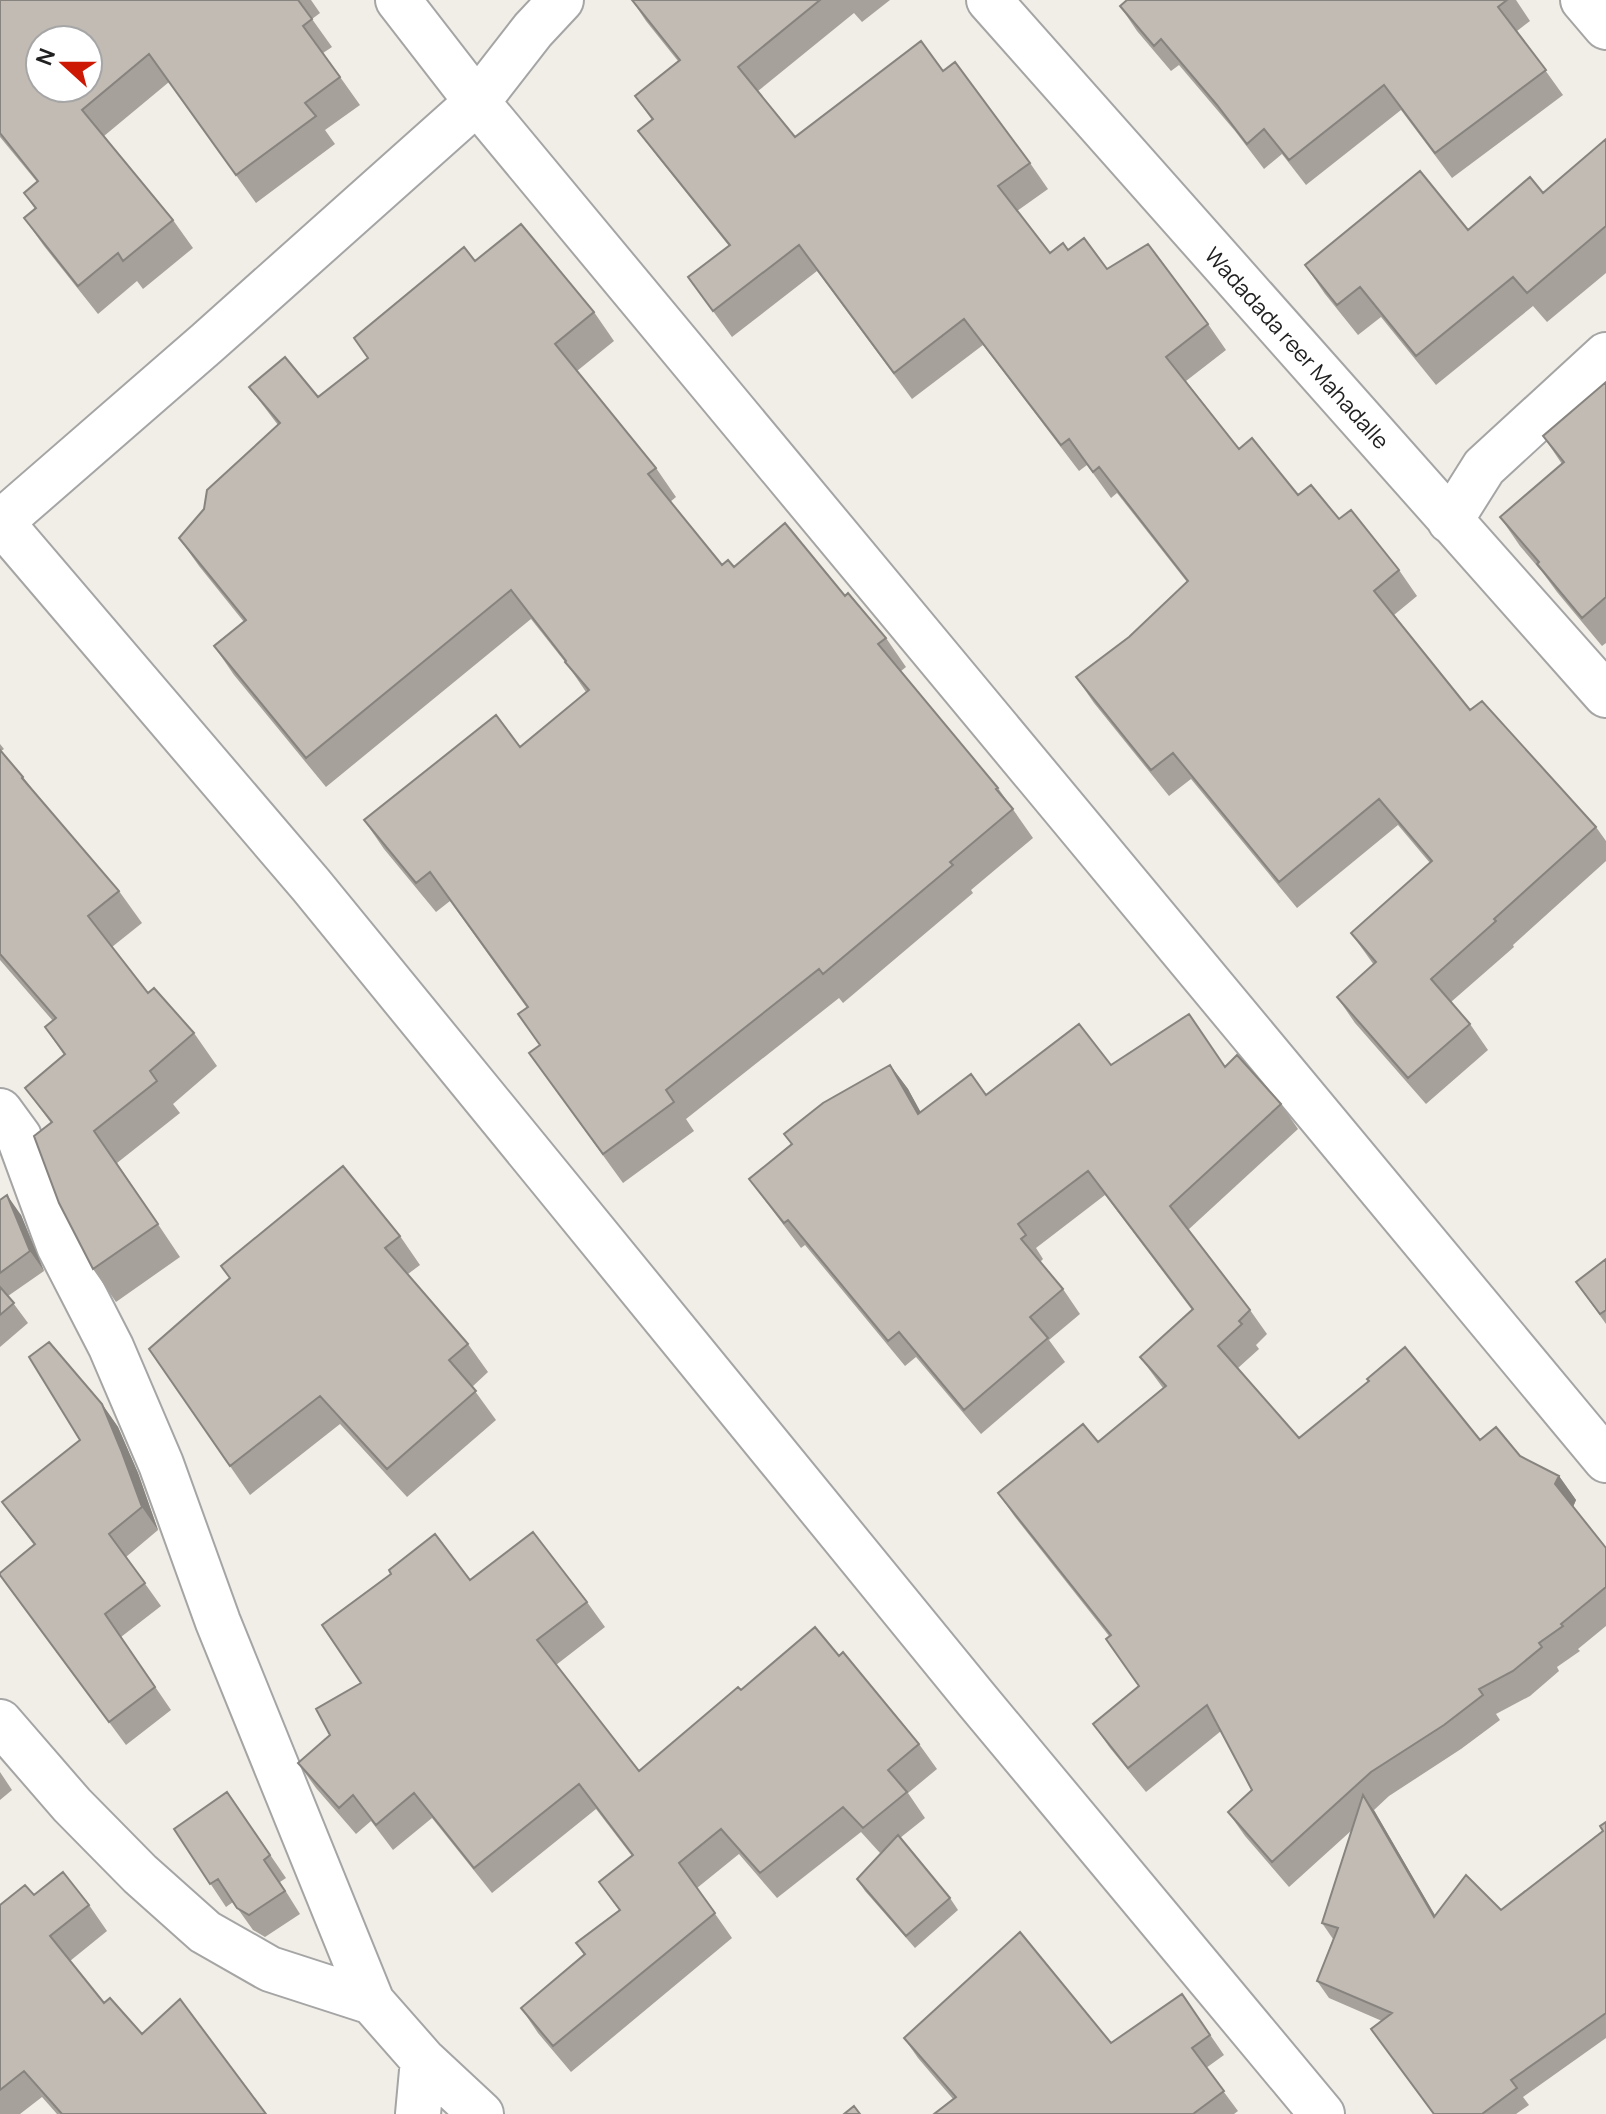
<svg xmlns="http://www.w3.org/2000/svg" width="1606" height="2114" font-family="Manrope,sans-serif">
	<rect width="100%" height="100%" fill="#f1eee7"/>
	<g fill="none" stroke-linecap="round" stroke-linejoin="round">
		<defs>
			<path id="minor" d="M 398,0 L 477,102 L 1606,1460
				M 989,0 L 1606,695
				M 1583,0 L 1606,27
				M 0,521 L 311,885 L 976,1699 L 1322,2114
				M 1450,521 L 1484,467 L 1606,355
				M 0,523 L 207,343 L 477,102 L 533,30 L 561,0
				M 0,1111 L 19,1137 L 59,1246 L 111,1347 L 161,1464 L 218,1622 L 372,2002
				M 0,1722 L 72,1805 L 140,1874 L 205,1932 L 270,1969 L 372,2002 L 423,2060 L 481,2114
				M 418,2114 L 423,2060"/>
		</defs>
		<use href="#minor" stroke="#a5a5a5" stroke-width="48"/>
		<use href="#minor" stroke="#fff" stroke-width="44"/>
	</g>
	<path fill="#a6a19b" d="M 0,0 L 311,0 L 320,13 L 312,19 L 332,47 L 323,53 L 360,105 L 325,130 L 335,144 L 256,203 L 169,82 L 104,136 L 173,220 L 193,248 L 143,289 L 137,281 L 98,314 L 44,246 L 24,218 L 35,209 L 24,193 L 37,182 L 0,137 Z
		M 632,0 L 890,0 L 862,22 L 854,13 L 758,91 L 795,137 L 943,71 L 1030,163 L 1048,189 L 1017,211 L 1050,253 L 1068,250 L 1107,269 L 1208,324 L 1226,350 L 1186,381 L 1239,449 L 1298,495 L 1339,519 L 1399,570 L 1417,596 L 1394,615 L 1470,710 L 1596,827 L 1606,841 L 1606,861 L 1513,945 L 1514,947 L 1451,1002 L 1470,1024 L 1488,1050 L 1426,1104 L 1355,1023 L 1337,997 L 1374,965 L 1351,933 L 1430,863 L 1398,825 L 1297,908 L 1191,779 L 1169,796 L 1094,703 L 1076,677 L 1129,637 L 1187,582 L 1117,493 L 1111,498 L 1087,465 L 1079,471 L 983,345 L 912,399 L 817,271 L 732,337 L 688,277 L 729,246 L 657,156 L 638,131 L 652,120 L 635,96 L 678,61 L 646,21 Z
		M 1127,0 L 1516,0 L 1530,21 L 1517,31 L 1563,95 L 1452,178 L 1401,110 L 1306,185 L 1282,154 L 1264,169 L 1235,131 L 1179,65 L 1171,71 L 1137,31 L 1120,6 Z
		M 1606,139 L 1606,273 L 1547,322 L 1533,306 L 1436,385 L 1381,317 L 1358,335 L 1325,294 L 1305,265 L 1468,230 L 1543,193 Z
		M 475,261 L 594,312 L 614,341 L 577,371 L 656,468 L 676,497 L 670,502 L 722,565 L 734,567 L 845,596 L 886,638 L 906,667 L 901,671 L 998,788 L 1033,838 L 971,890 L 973,893 L 843,1003 L 839,998 L 686,1119 L 694,1131 L 623,1183 L 529,1053 L 540,1045 L 527,1008 L 450,901 L 436,912 L 384,849 L 364,820 L 520,747 L 586,692 L 569,667 L 531,619 L 326,787 L 234,675 L 214,646 L 244,622 L 199,566 L 179,538 L 278,425 L 249,387 L 318,397 L 368,358 Z
		M 1606,382 L 1606,643 L 1602,646 L 1557,592 L 1543,573 L 1520,546 L 1500,517 L 1562,464 L 1543,436 Z
		M 0,744 L 4,749 L 1,751 L 23,777 L 36,794 L 119,891 L 142,923 L 112,947 L 148,993 L 194,1033 L 217,1066 L 173,1104 L 180,1113 L 117,1163 L 180,1257 L 116,1302 L 93,1269 L 51,1123 L 25,1088 L 64,1055 L 45,1027 L 53,1021 L 0,960 Z
		M 890,1065 L 908,1089 L 920,1112 L 1111,1065 L 1225,1067 L 1281,1104 L 1298,1129 L 1188,1230 L 1250,1310 L 1267,1334 L 1256,1345 L 1259,1349 L 1238,1368 L 1299,1438 L 1480,1440 L 1520,1456 L 1559,1476 L 1576,1500 L 1573,1507 L 1606,1548 L 1606,1626 L 1578,1649 L 1580,1651 L 1557,1667 L 1559,1671 L 1530,1696 L 1496,1714 L 1500,1720 L 1461,1749 L 1389,1796 L 1374,1810 L 1435,1916 L 1501,1910 L 1603,1831 L 1606,1822 L 1606,2038 L 1523,2097 L 1529,2105 L 1516,2114 L 1434,2114 L 1382,2021 L 1329,1998 L 1317,1981 L 1333,1939 L 1322,1923 L 1352,1830 L 1289,1887 L 1245,1836 L 1228,1812 L 1252,1790 L 1221,1731 L 1146,1792 L 1110,1748 L 1093,1724 L 1139,1686 L 1109,1636 L 1015,1517 L 998,1493 L 1098,1442 L 1163,1388 L 1140,1357 L 1192,1310 L 1105,1195 L 1036,1248 L 1043,1259 L 1040,1262 L 1063,1289 L 1080,1314 L 1049,1340 L 1065,1362 L 981,1434 L 916,1357 L 905,1366 L 805,1245 L 801,1248 L 767,1203 L 749,1179 L 791,1144 L 784,1134 Z
		M 0,1200 L 21,1215 L 44,1271 L 8,1296 L 28,1323 L 0,1347 Z
		M 400,1236 L 420,1265 L 408,1274 L 468,1344 L 488,1372 L 472,1387 L 496,1420 L 407,1497 L 340,1424 L 250,1495 L 149,1349 L 230,1279 L 221,1266 Z
		M 1606,1259 L 1606,1324 L 1576,1282 Z
		M 102,1404 L 118,1427 L 138,1473 L 158,1530 L 126,1557 L 161,1606 L 121,1637 L 171,1710 L 126,1745 L 0,1575 L 34,1545 L 2,1502 L 80,1440 Z
		M 470,1580 L 587,1602 L 605,1627 L 556,1665 L 639,1771 L 741,1690 L 839,1656 L 919,1744 L 937,1769 L 908,1793 L 925,1818 L 900,1838 L 950,1898 L 958,1910 L 915,1948 L 865,1891 L 857,1879 L 885,1849 L 880,1853 L 861,1832 L 777,1898 L 739,1854 L 697,1888 L 732,1938 L 571,2072 L 538,2033 L 521,2008 L 584,1955 L 576,1943 L 619,1910 L 599,1882 L 632,1856 L 596,1809 L 492,1893 L 432,1818 L 393,1850 L 371,1821 L 356,1834 L 316,1788 L 298,1763 L 330,1735 L 361,1683 Z
		M 0,1772 L 12,1790 L 0,1800 Z
		M 227,1792 L 286,1878 L 280,1882 L 300,1914 L 265,1937 L 253,1930 L 233,1902 L 226,1907 L 174,1829 Z
		M 34,1895 L 89,1905 L 107,1931 L 70,1961 L 104,2003 L 142,2034 L 266,2114 L 57,2114 L 42,2097 L 20,2114 L 0,2114 L 0,1905 Z
		M 1182,1994 L 1224,2055 L 1206,2068 L 1238,2111 L 1234,2114 L 934,2114 L 953,2099 L 918,2058 L 904,2038 L 1111,2043 Z"/>
	<path fill="#87837e" d="M 890,1065 L 908,1089 L 935,1138 L 918,1114 Z
		M 7,1195 L 21,1215 L 44,1271 L 30,1251 Z
		M 102,1404 L 118,1427 L 138,1473 L 158,1530 L 142,1507 Z
		M 1559,1476 L 1576,1500 L 1572,1509 L 1555,1484 Z
		M 1363,1795 L 1375,1812 L 1446,1934 L 1434,1917 Z"/>
	<path fill="#c1bbb4" stroke="#87837e" stroke-width="2" fill-rule="evenodd" d="M 0,0 L 298,0 L 312,19 L 303,26 L 340,77 L 305,103 L 316,116 L 236,175 L 149,54 L 82,110 L 173,220 L 123,261 L 118,253 L 78,286 L 24,218 L 36,208 L 24,193 L 38,181 L 0,133 ZM 40,40 L 88,40 L 88,88 L 40,88 Z
		M 632,0 L 820,0 L 738,67 L 795,137 L 921,41 L 943,71 L 955,62 L 1030,163 L 998,186 L 1050,253 L 1063,243 L 1068,250 L 1084,238 L 1107,269 L 1148,244 L 1208,324 L 1166,357 L 1239,449 L 1252,438 L 1298,495 L 1311,485 L 1339,519 L 1351,510 L 1399,570 L 1374,591 L 1470,710 L 1482,701 L 1596,827 L 1494,919 L 1496,921 L 1431,979 L 1470,1024 L 1408,1078 L 1337,997 L 1376,962 L 1351,933 L 1432,861 L 1379,799 L 1279,882 L 1173,753 L 1151,770 L 1076,677 L 1129,637 L 1188,581 L 1099,467 L 1093,472 L 1069,439 L 1061,445 L 964,319 L 894,373 L 799,245 L 713,311 L 688,277 L 730,245 L 638,131 L 653,119 L 635,96 L 680,60 Z
		M 1127,0 L 1507,0 L 1498,7 L 1546,70 L 1435,153 L 1384,85 L 1289,160 L 1264,129 L 1247,144 L 1217,105 L 1161,39 L 1154,46 L 1120,6 Z
		M 1606,139 L 1606,226 L 1527,293 L 1513,277 L 1416,356 L 1360,287 L 1337,305 L 1305,265 L 1420,171 L 1468,230 L 1530,177 L 1543,193 Z
		M 521,224 L 594,312 L 555,344 L 656,468 L 648,474 L 722,565 L 728,560 L 734,567 L 785,523 L 845,596 L 848,593 L 886,638 L 878,644 L 998,788 L 996,789 L 1013,809 L 950,862 L 953,865 L 823,974 L 819,969 L 666,1090 L 674,1102 L 603,1154 L 529,1053 L 540,1045 L 518,1014 L 528,1007 L 430,872 L 416,883 L 364,820 L 496,715 L 520,747 L 589,690 L 565,662 L 566,661 L 511,590 L 306,758 L 214,646 L 246,620 L 179,538 L 204,509 L 207,490 L 280,423 L 249,387 L 285,357 L 318,397 L 368,358 L 354,338 L 464,247 L 475,261 Z
		M 1606,382 L 1606,597 L 1582,618 L 1537,564 L 1539,562 L 1500,517 L 1564,462 L 1543,436 Z
		M 0,750 L 23,777 L 22,778 L 119,891 L 88,916 L 148,993 L 154,988 L 194,1033 L 150,1071 L 157,1081 L 94,1131 L 158,1224 L 93,1269 L 59,1203 L 34,1136 L 52,1122 L 25,1088 L 65,1054 L 45,1027 L 56,1018 L 0,954 Z
		M 1189,1014 L 1225,1067 L 1237,1055 L 1281,1104 L 1170,1206 L 1250,1310 L 1239,1321 L 1242,1324 L 1218,1346 L 1299,1438 L 1369,1381 L 1367,1379 L 1405,1347 L 1480,1440 L 1496,1427 L 1520,1456 L 1559,1476 L 1555,1484 L 1606,1548 L 1606,1587 L 1561,1624 L 1563,1626 L 1539,1643 L 1542,1647 L 1513,1671 L 1479,1689 L 1483,1695 L 1444,1725 L 1371,1772 L 1272,1862 L 1228,1812 L 1252,1790 L 1207,1705 L 1128,1768 L 1093,1724 L 1139,1686 L 1106,1639 L 1111,1635 L 998,1493 L 1083,1424 L 1098,1442 L 1166,1386 L 1140,1357 L 1193,1309 L 1088,1171 L 1018,1224 L 1026,1235 L 1021,1239 L 1063,1289 L 1030,1317 L 1048,1338 L 964,1410 L 899,1332 L 888,1341 L 788,1220 L 784,1223 L 749,1179 L 792,1144 L 784,1134 L 823,1103 L 890,1065 L 918,1114 L 971,1074 L 986,1095 L 1079,1024 L 1111,1065 Z
		M 343,1166 L 400,1236 L 385,1248 L 468,1344 L 449,1360 L 476,1391 L 387,1469 L 320,1396 L 230,1466 L 149,1349 L 230,1278 L 221,1266 Z
		M 7,1195 L 30,1251 L 0,1273 L 0,1200 Z
		M 1606,1259 L 1606,1310 L 1600,1314 L 1576,1282 Z
		M 0,1287 L 14,1303 L 0,1315 Z
		M 49,1342 L 102,1404 L 121,1450 L 142,1507 L 109,1534 L 145,1583 L 105,1614 L 155,1687 L 109,1722 L 0,1575 L 0,1573 L 35,1544 L 2,1502 L 80,1440 L 29,1357 Z
		M 533,1532 L 587,1602 L 537,1640 L 639,1771 L 738,1687 L 741,1690 L 815,1627 L 839,1656 L 843,1652 L 919,1744 L 888,1770 L 907,1792 L 863,1828 L 843,1807 L 760,1873 L 721,1829 L 679,1863 L 715,1913 L 553,2046 L 521,2008 L 585,1954 L 576,1943 L 620,1910 L 599,1882 L 633,1855 L 579,1784 L 474,1868 L 414,1793 L 376,1825 L 353,1795 L 339,1808 L 298,1763 L 330,1735 L 316,1709 L 361,1683 L 322,1625 L 391,1574 L 389,1570 L 435,1534 L 470,1580 Z
		M 227,1792 L 270,1855 L 264,1860 L 285,1891 L 249,1915 L 237,1908 L 218,1879 L 210,1884 L 174,1829 Z
		M 1363,1795 L 1434,1917 L 1466,1875 L 1501,1910 L 1603,1831 L 1600,1826 L 1606,1822 L 1606,2013 L 1511,2080 L 1517,2088 L 1482,2114 L 1434,2114 L 1371,2029 L 1392,2013 L 1317,1981 L 1338,1928 L 1322,1923 Z
		M 898,1835 L 950,1898 L 906,1936 L 857,1879 Z
		M 63,1872 L 89,1905 L 50,1936 L 104,2003 L 110,1998 L 142,2034 L 180,1999 L 266,2114 L 62,2114 L 24,2071 L 0,2090 L 0,1905 L 25,1885 L 34,1895 Z
		M 1020,1932 L 1111,2043 L 1182,1994 L 1210,2035 L 1192,2048 L 1224,2091 L 1193,2114 L 934,2114 L 956,2097 L 904,2038 Z
		M 854,2106 L 860,2114 L 844,2114 Z"/>
	<g text-anchor="middle" stroke-width="6" stroke-linejoin="round" paint-order="stroke">
		<g font-size="22" fill="#212121" stroke="#fff">
			<text transform="translate(1297 348) rotate(48)" y="8">Wadadada reer Mahadalle</text>
		</g>
	</g>
	<g transform="translate(64 64) rotate(291)"><circle r="38" fill="#ffffff" stroke="#a6a6a6" stroke-width="2"/>
	<path d="M0-6L14 30L0 20L-14 30Z" fill="#cd1804"/>
	<text y="-12" font-size="22" font-weight="bold" text-anchor="middle" fill="#212121">N</text>
	</g>
</svg>
